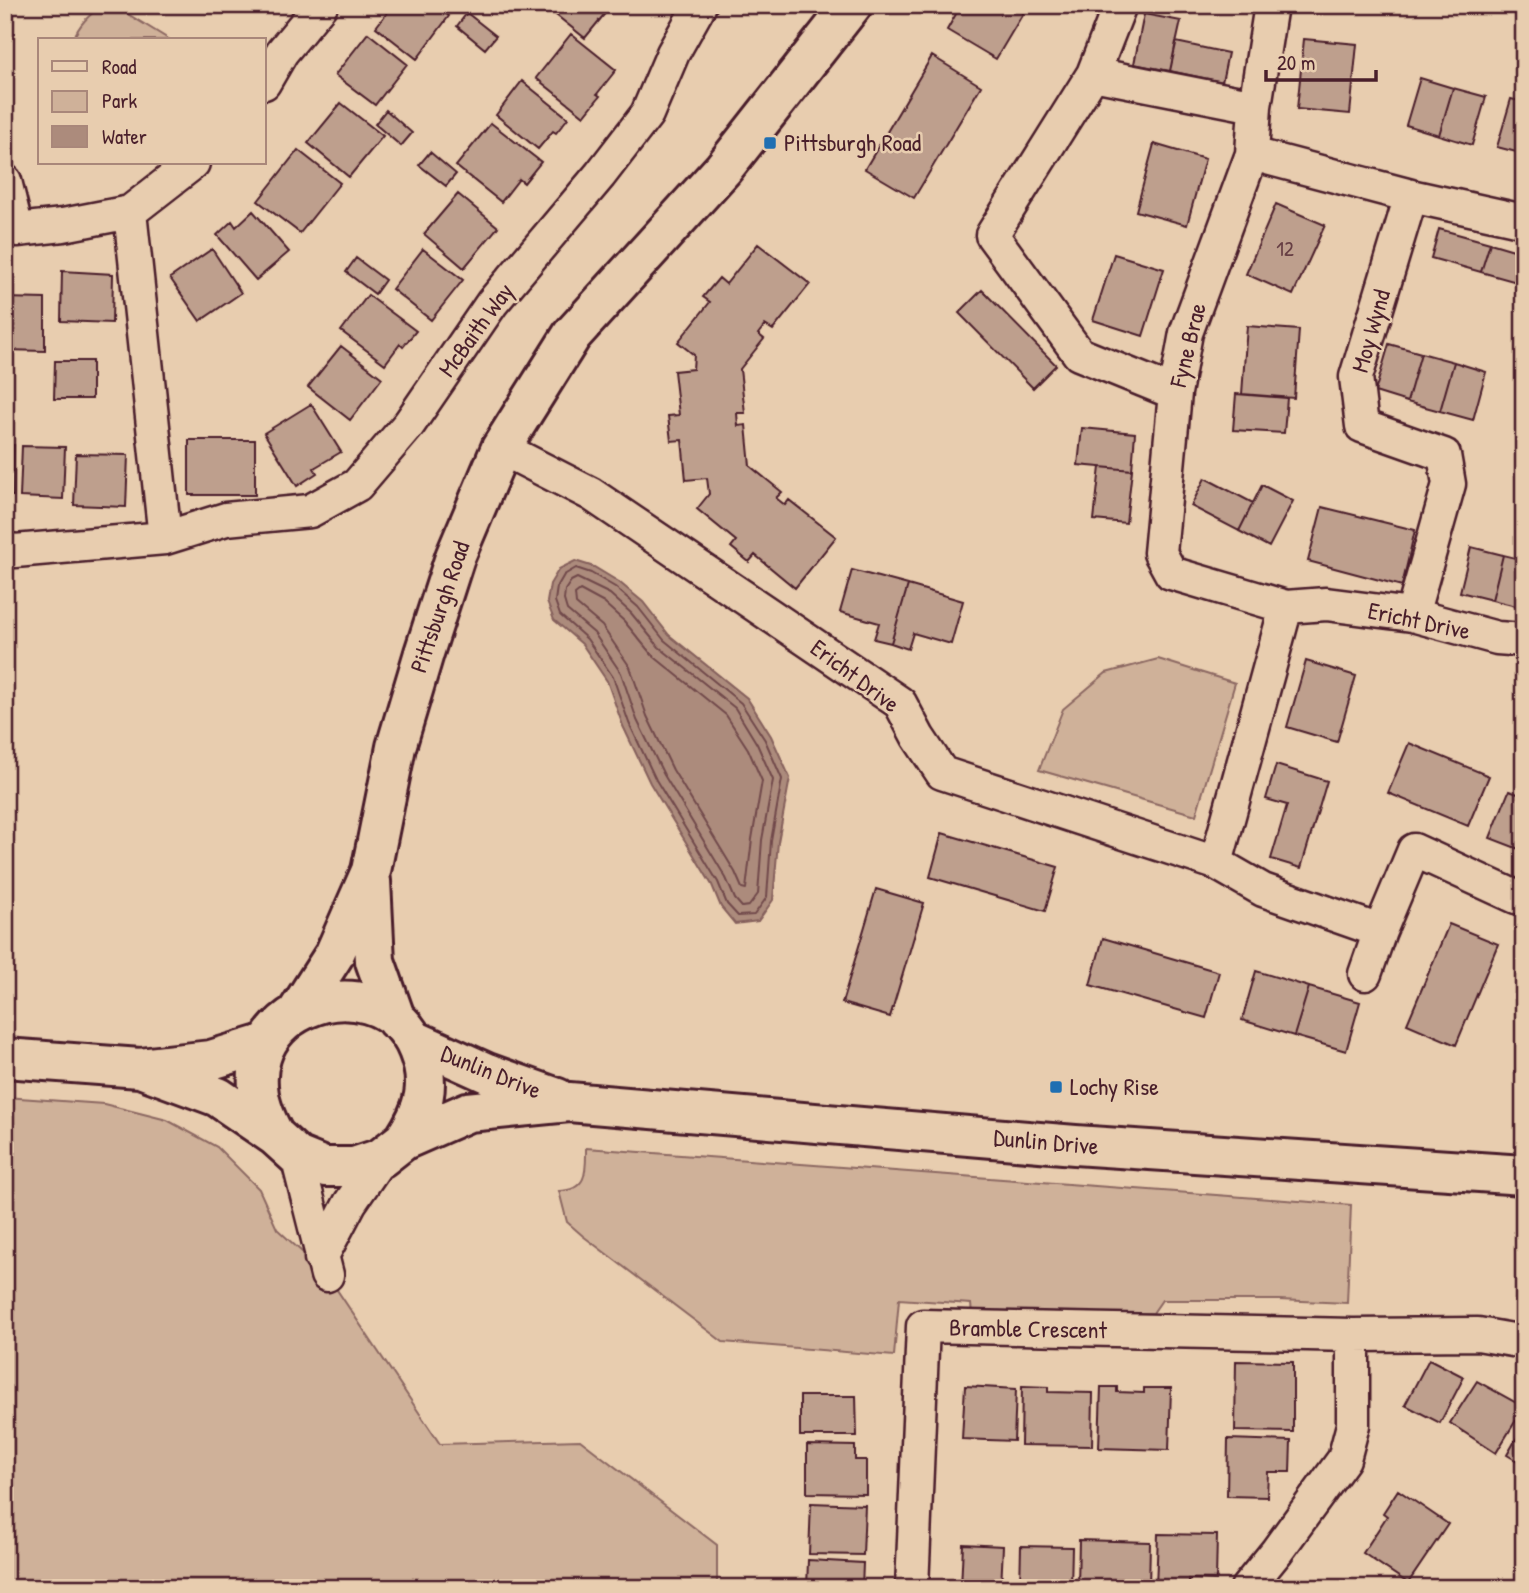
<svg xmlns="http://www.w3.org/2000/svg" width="1529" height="1593" font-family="'Patrick Hand',sans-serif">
	<rect width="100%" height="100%" fill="#e8cdaf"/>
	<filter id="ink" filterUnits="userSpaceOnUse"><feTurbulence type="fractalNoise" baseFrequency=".0143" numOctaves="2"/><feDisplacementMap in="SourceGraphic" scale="14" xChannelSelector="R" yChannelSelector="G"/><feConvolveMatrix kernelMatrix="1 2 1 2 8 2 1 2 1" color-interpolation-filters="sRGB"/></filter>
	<g filter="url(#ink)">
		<path fill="#cfb199" stroke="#8c6862" stroke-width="2" d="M 103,5 L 113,5 L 170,40 L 73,40 C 79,24 89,15 103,5 Z
			M 1158,659 L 1235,683 L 1196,815 L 1039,770 L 1063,709 L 1106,673 Z
			M 5,1097 L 104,1104 L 167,1120 L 217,1147 L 259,1189 L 277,1229 L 327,1275 L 440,1444 L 580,1440 L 717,1545 L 717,1588 L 5,1588 Z
			M 586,1148 L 1351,1205 L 1347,1303 L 1279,1300 L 1162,1300 L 1153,1313 L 972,1314 L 971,1304 L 899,1299 L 894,1356 L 723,1342 L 583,1236 L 567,1222 L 559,1191 C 588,1190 586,1171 586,1148 Z"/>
		<path fill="#ac8b7c" stroke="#85605c" stroke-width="2" d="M 575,561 L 594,567 L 619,582 L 643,602 L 669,635 L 747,698 L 771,736 L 790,778 L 778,842 L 773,900 L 758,921 L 735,924 L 721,907 L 712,885 L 650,783 L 623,726 L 607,681 L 582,644 L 554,620 L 547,602 L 550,584 L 559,569 Z"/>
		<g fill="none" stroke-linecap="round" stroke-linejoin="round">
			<path stroke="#714a4b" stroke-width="2" d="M 576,568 L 591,573 L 615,587 L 638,607 L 664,640 L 741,703 L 765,740 L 782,779 L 771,841 L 767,897 L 754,915 L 738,916 L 727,904 L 718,882 L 656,780 L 629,723 L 613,677 L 587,639 L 560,615 L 555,601 L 557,587 L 564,575 Z
				M 577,578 L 610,594 L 631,613 L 659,647 L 735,708 L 757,744 L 773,780 L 762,840 L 758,894 L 749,906 L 742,907 L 735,899 L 726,878 L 664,775 L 637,720 L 621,673 L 594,633 L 567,610 L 564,600 L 565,590 L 571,581 Z
				M 580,590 L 604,603 L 624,621 L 652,655 L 726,715 L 748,749 L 762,781 L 752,839 L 746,889 L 742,888 L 735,872 L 673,770 L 647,716 L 630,667 L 602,626 L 576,604 L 575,594 Z"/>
		</g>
		<path fill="#be9f8d" stroke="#4a1f2b" stroke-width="2" d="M 393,5 L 434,5 L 449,16 L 417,59 L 376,27 Z
			M 564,5 L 600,5 L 607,11 L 585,38 L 556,15 Z
			M 961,5 L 1028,5 L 996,59 L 947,30 Z
			M 467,13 L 496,36 L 485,49 L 457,26 Z
			M 1144,14 L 1181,21 L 1170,71 L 1134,64 Z
			M 368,33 L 407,64 L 375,105 L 335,75 Z
			M 571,34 L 616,70 L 597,94 L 600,96 L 584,116 L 536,78 Z
			M 1304,39 L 1357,44 L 1350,114 L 1297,109 Z
			M 1176,42 L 1228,53 L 1222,82 L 1170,71 Z
			M 932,56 L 981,86 L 914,198 L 865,169 Z
			M 1420,78 L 1453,88 L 1439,135 L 1406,125 Z
			M 522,81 L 568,118 L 556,133 L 553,131 L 538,149 L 496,115 Z
			M 1453,88 L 1486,97 L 1472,145 L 1439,135 Z
			M 1511,99 L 1524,102 L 1524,154 L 1497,147 Z
			M 341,103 L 383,136 L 349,177 L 308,143 Z
			M 386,110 L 412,133 L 401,146 L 375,124 Z
			M 491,123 L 541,162 L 524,183 L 519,179 L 501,202 L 456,166 Z
			M 1154,144 L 1205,159 L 1187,225 L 1136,211 Z
			M 298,150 L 340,183 L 300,233 L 258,201 Z
			M 430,152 L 456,174 L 446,186 L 419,165 Z
			M 458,194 L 498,227 L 464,268 L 424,234 Z
			M 1276,204 L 1325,225 L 1293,295 L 1246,274 Z
			M 253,211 L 289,252 L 256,280 L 217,235 L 232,221 L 236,227 Z
			M 1439,229 L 1490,243 L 1481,272 L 1431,258 Z
			M 1490,243 L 1524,253 L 1524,284 L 1481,272 Z
			M 758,244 L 810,284 L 773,330 L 765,325 L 758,334 L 764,339 L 740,369 L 745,413 L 737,413 L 738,426 L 746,425 L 750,466 L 782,492 L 776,498 L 785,505 L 789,500 L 836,537 L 795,588 L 755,555 L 749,562 L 731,547 L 736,541 L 697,509 L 709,494 L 707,478 L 686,480 L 682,440 L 671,441 L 668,416 L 679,415 L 674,371 L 693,369 L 694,355 L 678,342 L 710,302 L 703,297 L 719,278 L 726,284 Z
			M 212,249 L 241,293 L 200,321 L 170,278 Z
			M 423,249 L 463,280 L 431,320 L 392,289 Z
			M 1114,254 L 1164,269 L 1143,336 L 1093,320 Z
			M 356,258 L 385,280 L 375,294 L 346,272 Z
			M 62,271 L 113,274 L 112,323 L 61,321 Z
			M 982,290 L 1056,365 L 1033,388 L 959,313 Z
			M 368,295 L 416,331 L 403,347 L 400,344 L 385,364 L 341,331 Z
			M 5,298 L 45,299 L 45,351 L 5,350 Z
			M 1247,326 L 1299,330 L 1294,398 L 1242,394 Z
			M 1389,344 L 1421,353 L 1407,402 L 1375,392 Z
			M 341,346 L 382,378 L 350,420 L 308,387 Z
			M 1421,353 L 1454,362 L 1440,411 L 1407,402 Z
			M 55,361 L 92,361 L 92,399 L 54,399 Z
			M 1454,362 L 1486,372 L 1473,420 L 1440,411 Z
			M 1236,394 L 1287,398 L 1284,433 L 1233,430 Z
			M 311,404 L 341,452 L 314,468 L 317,473 L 297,486 L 264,433 Z
			M 1082,428 L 1135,433 L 1132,470 L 1078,465 Z
			M 189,440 L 255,440 L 255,495 L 189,495 Z
			M 5,445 L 14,445 L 13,496 L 5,496 Z
			M 22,446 L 65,447 L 63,499 L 20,497 Z
			M 76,454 L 128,455 L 126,507 L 74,505 Z
			M 1100,467 L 1132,470 L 1126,523 L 1094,520 Z
			M 1205,478 L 1253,503 L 1239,531 L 1191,506 Z
			M 1262,485 L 1293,501 L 1269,547 L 1239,531 Z
			M 1322,507 L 1415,530 L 1402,586 L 1308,561 Z
			M 1471,547 L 1503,555 L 1492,600 L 1460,592 Z
			M 1503,555 L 1524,560 L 1524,608 L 1492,600 Z
			M 852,570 L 908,585 L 891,643 L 874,639 L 879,623 L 840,612 Z
			M 908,585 L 963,601 L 951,644 L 913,633 L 908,649 L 891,643 Z
			M 1306,661 L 1356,676 L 1337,742 L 1287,727 Z
			M 1409,743 L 1489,776 L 1468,826 L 1388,793 Z
			M 1276,765 L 1327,781 L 1301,868 L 1271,859 L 1287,805 L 1266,799 Z
			M 1509,791 L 1524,796 L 1524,851 L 1490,838 Z
			M 942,833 L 1058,867 L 1045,911 L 930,877 Z
			M 876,889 L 924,903 L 890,1017 L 842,1003 Z
			M 1449,924 L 1498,944 L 1456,1045 L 1407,1024 Z
			M 1103,938 L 1219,972 L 1206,1018 L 1090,985 Z
			M 1256,971 L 1309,987 L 1294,1036 L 1242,1020 Z
			M 1309,987 L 1360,1002 L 1346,1051 L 1294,1036 Z
			M 1429,1359 L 1464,1377 L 1440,1423 L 1405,1405 Z
			M 1236,1361 L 1293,1362 L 1293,1432 L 1235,1431 Z
			M 1477,1381 L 1524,1407 L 1496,1453 L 1450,1423 Z
			M 965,1386 L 1016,1389 L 1014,1441 L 962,1439 Z
			M 1022,1386 L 1048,1387 L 1048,1392 L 1093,1393 L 1092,1446 L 1021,1445 Z
			M 1101,1387 L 1117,1387 L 1117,1392 L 1144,1393 L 1144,1388 L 1171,1388 L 1169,1450 L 1099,1448 Z
			M 800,1396 L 856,1396 L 857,1436 L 800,1436 Z
			M 1524,1425 L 1524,1465 L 1507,1455 Z
			M 1228,1439 L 1291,1441 L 1290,1472 L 1268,1472 L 1267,1497 L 1227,1496 Z
			M 807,1445 L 855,1446 L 855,1460 L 866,1460 L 866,1494 L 807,1493 Z
			M 1398,1490 L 1448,1524 L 1408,1583 L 1363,1553 L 1387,1516 L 1383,1513 Z
			M 811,1503 L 865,1505 L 863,1555 L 809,1554 Z
			M 1158,1534 L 1217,1535 L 1216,1580 L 1189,1579 L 1189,1588 L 1156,1588 Z
			M 1079,1540 L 1150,1542 L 1149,1588 L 1078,1588 Z
			M 963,1544 L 1003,1546 L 1001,1588 L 961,1588 Z
			M 1021,1546 L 1072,1547 L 1071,1588 L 1020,1588 Z
			M 808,1560 L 863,1563 L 862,1588 L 807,1588 Z"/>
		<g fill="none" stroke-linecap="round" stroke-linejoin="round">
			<defs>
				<path id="minor" d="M 1120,5 L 1093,74 L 992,235 L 1079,354 L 1175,393
					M 1271,5 L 1255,106 L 1252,154 L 1186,333 L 1175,393 L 1160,553 L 1171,573 L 1286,607 L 1326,604 L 1412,615 L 1497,638 L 1524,640
					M 1093,74 L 1255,106
					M 264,83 L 282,52 L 321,5
					M 1252,154 L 1411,196 L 1524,221
					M 5,181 L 17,230 L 63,225 L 130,212 L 193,163
					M 1411,196 L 1356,377 L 1362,426 L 1444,455 L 1449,484 L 1412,615
					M 130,212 L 165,538
					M 501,448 L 591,494 L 900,703 L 918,737 L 942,773 L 1216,863 L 1263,890 L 1380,931 L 1414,850 L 1516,897
					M 5,549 L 15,551 L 165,538 L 226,519 L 310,511 L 357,485 L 409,424 L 492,303 L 600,175 L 647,114 L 673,53 L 700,5
					M 1216,863 L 1286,607
					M 1365,974 L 1380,931
					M 297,1156 L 327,1275
					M 321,1258 L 350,1203 L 381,1158
					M 912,1588 L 923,1326 L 1353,1335 L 1478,1334 L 1524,1342
					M 1247,1588 L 1277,1551 L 1344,1459 L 1353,1425 L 1353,1335"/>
				<path id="tertiary" d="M 371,881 L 375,961 L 396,1020
					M 298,1011 L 334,955 L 371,871 L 396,747 L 424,653 L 455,557 L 501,448 L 572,335 L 723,169 L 852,5
					M 414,1040 L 487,1073 L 557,1098
					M 5,1058 L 140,1068 L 211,1060 L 267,1043
					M 140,1068 L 218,1097 L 275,1136 L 297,1156 L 324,1167 L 354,1167 L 381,1158 L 404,1140 L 468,1112 L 569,1102 L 1075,1145 L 1524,1175
					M 275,1136 C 203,1013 378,950 418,1050 C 432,1085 424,1109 404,1140"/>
			</defs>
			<use href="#minor" stroke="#4a1f2b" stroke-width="37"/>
			<use href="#tertiary" stroke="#4a1f2b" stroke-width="44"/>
			<use href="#minor" stroke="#e8cdaf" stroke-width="32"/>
			<use href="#tertiary" stroke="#e8cdaf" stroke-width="38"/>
		</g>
	</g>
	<g fill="#1f6fb2" stroke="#e8cdaf" stroke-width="2.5">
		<rect x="763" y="136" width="14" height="14" rx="3.5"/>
		<rect x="1049" y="1080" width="14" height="14" rx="3.5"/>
	</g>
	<g text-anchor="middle" stroke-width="5" stroke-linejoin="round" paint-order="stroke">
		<g font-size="21" fill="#673f44">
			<text x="1285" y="256">12</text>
		</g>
		<g font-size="24" fill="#4a1f2b" stroke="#e8cdaf" text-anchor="start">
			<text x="784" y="151">Pittsburgh Road</text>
			<text x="1070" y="1095">Lochy Rise</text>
		</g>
		<g font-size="24" fill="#4a1f2b" stroke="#e8cdaf">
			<text transform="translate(476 330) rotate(-54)" y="8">McBaith Way</text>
			<text transform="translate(1371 331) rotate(-74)" y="8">Moy Wynd</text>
			<text transform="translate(1188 345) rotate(-76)" y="8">Fyne Brae</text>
			<text transform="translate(440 607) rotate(-71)" y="8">Pittsburgh Road</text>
			<text transform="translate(1419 621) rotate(12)" y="8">Ericht Drive</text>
			<text transform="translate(855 676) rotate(37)" y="8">Ericht Drive</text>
			<text transform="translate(491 1072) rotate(22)" y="8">Dunlin Drive</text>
			<text transform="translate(1046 1142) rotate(5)" y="8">Dunlin Drive</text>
			<text transform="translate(1028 1329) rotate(1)" y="8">Bramble Crescent</text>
		</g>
	</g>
	<rect width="1529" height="1593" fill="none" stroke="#e8cdaf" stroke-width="28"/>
	<rect x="14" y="14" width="1501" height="1565" fill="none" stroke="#4a1f2b" stroke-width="2.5" filter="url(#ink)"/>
	<rect x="38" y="38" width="228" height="126" fill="#e8cdaf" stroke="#a9877a" stroke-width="2"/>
	<rect x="52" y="61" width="35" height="10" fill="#e8cdaf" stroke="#a9877a" stroke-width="2"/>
	<text x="102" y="74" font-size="21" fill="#4a1f2b">Road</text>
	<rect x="52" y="91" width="35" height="21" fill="#cfb199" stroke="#a9877a" stroke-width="2"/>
	<text x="102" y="108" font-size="21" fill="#4a1f2b">Park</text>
	<rect x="52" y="126" width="35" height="21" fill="#ac8b7c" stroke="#a9877a" stroke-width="2"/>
	<text x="102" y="144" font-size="21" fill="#4a1f2b">Water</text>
	<path d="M1266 70v10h110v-10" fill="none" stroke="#4a1f2b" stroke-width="3.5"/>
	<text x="1277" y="70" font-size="21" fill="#4a1f2b" stroke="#e8cdaf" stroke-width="5" paint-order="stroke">20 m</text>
</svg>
